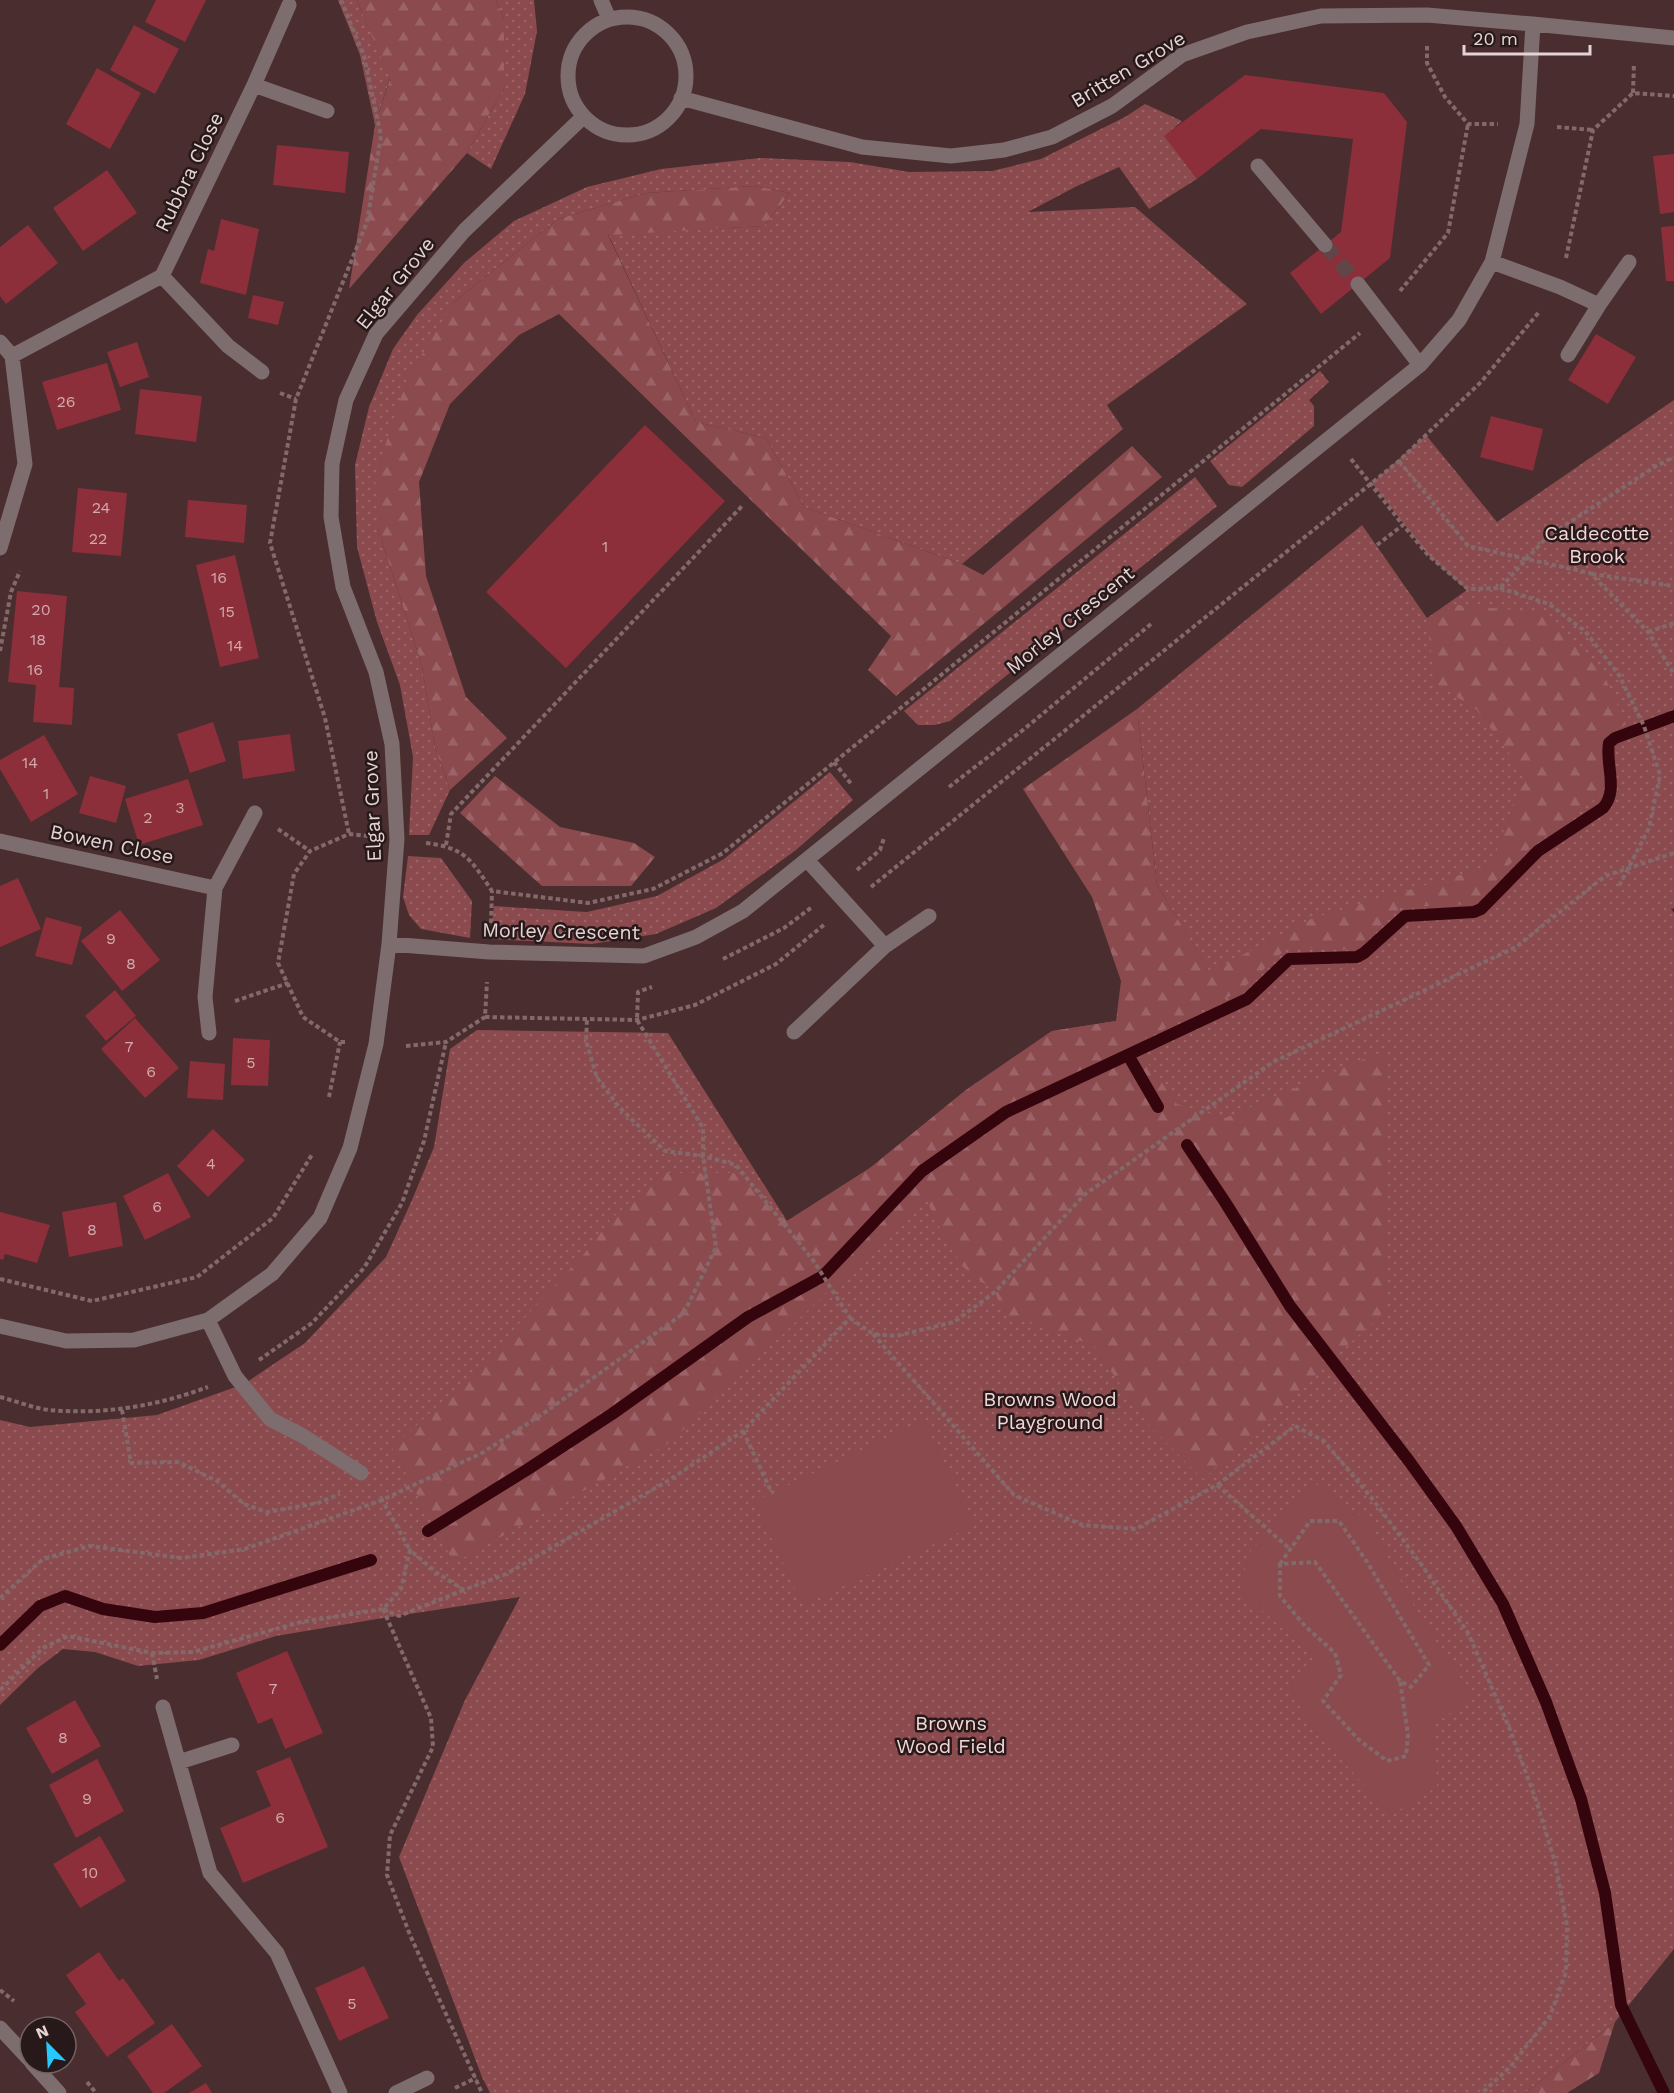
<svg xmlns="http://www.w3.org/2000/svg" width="1674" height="2093" font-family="'Work Sans',sans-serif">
	<defs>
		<pattern id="grass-dots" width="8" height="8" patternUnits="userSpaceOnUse" patternTransform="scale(1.5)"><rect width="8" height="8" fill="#8b4a4e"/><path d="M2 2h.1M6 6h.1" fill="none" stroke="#9b6367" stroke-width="1.8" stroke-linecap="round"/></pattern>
		<pattern id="forest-firs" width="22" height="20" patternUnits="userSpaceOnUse" patternTransform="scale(1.5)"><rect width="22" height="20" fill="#8b4a4e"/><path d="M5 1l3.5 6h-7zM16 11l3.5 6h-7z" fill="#9b6367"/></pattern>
	</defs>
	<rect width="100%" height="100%" fill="#4a2d2e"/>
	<path fill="url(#grass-dots)" d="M 338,0 L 357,0 L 390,78 L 375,125 L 360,55 Z
		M 496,0 L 534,0 L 537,31 L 525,94 L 491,169 L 467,153 L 504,88 L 504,19 Z
		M 1145,104 L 1182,121 L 1165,136 L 1197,179 L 1149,209 L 1119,167 L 1077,186 L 1028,212 L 1135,207 L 1247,304 L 1107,405 L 1123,429 L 962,564 L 804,507 L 766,438 L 696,422 L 608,234 L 764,226 L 790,193 L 754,186 L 646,193 L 558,219 L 454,302 L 378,529 L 422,666 L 435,747 L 450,790 L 429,835 L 409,835 L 413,757 L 400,685 L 377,622 L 357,547 L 355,465 L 369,407 L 393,349 L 417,315 L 464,263 L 514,221 L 587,187 L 661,169 L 760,158 L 850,162 L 909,172 L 992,171 L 1041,159 L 1125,117 Z
		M 1320,371 L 1329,382 L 1309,400 L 1314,406 L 1314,426 L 1242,487 L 1229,485 L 1210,461 Z
		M 1674,400 L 1674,908 L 1671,909 L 1674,913 L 1674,1949 L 1615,2022 L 1525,2093 L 490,2093 L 482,2077 L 399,1857 L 465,1700 L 520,1597 L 377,1619 L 276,1636 L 199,1660 L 138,1666 L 95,1652 L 63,1649 L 38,1668 L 0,1705 L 0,1420 L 30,1427 L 157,1415 L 244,1384 L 305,1343 L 386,1257 L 412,1200 L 434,1147 L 450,1049 L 477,1030 L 668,1033 L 787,1221 L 870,1168 L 966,1090 L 1052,1031 L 1116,1021 L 1209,971 L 1157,885 L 1137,709 L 1362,525 L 1427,618 L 1467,590 L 1428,555 L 1372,483 L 1426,435 L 1497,522 Z
		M 1195,477 L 1217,506 L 950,721 L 935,725 L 918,725 L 904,711 Z
		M 830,772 L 853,800 L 796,850 L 716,908 L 656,934 L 592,944 L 490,939 L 494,906 L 587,912 L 657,896 L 724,859 Z
		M 408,856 L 441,858 L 472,901 L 470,938 L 421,929 L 409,915 L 403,897 Z"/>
	<path fill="url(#forest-firs)" d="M 357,0 L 496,0 L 504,19 L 504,88 L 467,153 L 349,289 L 375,125 L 390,79 Z
		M 754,186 L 790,193 L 764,226 L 608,235 L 696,422 L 766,438 L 804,507 L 962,564 L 983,575 L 1132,446 L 1162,477 L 896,696 L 868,670 L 891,636 L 559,314 L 519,335 L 450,404 L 419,482 L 426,576 L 466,697 L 507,738 L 450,790 L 435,747 L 422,666 L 378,529 L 375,477 L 407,379 L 454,302 L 558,219 L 646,193 Z
		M 1457,605 L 1539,612 L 1603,673 L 1626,724 L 1602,741 L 1603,793 L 1510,864 L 1477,904 L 1401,907 L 1354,950 L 1288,947 L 1240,991 L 1134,1044 L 1177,1104 L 1225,1118 L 1388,1049 L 1385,1311 L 1203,1479 L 1149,1426 L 1093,1345 L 1005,1315 L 995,1292 L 962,1266 L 944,1237 L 927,1201 L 843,1277 L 669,1443 L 454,1563 L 392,1448 L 474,1372 L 584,1254 L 611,1219 L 663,1173 L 736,1173 L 787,1221 L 870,1168 L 966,1090 L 1052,1031 L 1116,1021 L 1121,981 L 1092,897 L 1023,789 L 1137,709 L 1157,885 L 1210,972 L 1313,918 L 1491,866 L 1524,773 L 1477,710 L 1435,683 L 1427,618 Z
		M 495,776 L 560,827 L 634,843 L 655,857 L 631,886 L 542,886 L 460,813 Z
		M 1615,2022 L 1599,2073 L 1567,2093 L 1525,2093 Z"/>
	<path fill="#8b4a4e" d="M 923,1420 L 975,1525 L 803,1605 L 754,1502 Z
		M 1313,1482 L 1370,1522 L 1418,1614 L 1473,1696 L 1435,1724 L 1437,1787 L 1391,1815 L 1308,1723 L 1289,1685 L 1315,1657 L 1240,1591 L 1248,1554 Z"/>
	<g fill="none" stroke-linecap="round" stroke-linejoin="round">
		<path stroke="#35050d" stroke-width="12" d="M 1128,1055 L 1158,1107
			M 1187,1145 L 1225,1202 L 1290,1306 L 1409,1461 L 1456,1526 L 1503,1604 L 1546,1702 L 1581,1799 L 1605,1893 L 1621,2005 L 1664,2093
			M 428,1531 L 525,1471 L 612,1414 L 748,1317 L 823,1276 L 922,1171 L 1006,1112 L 1247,999 L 1289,959 L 1357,957 L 1364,953 L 1405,916 L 1474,912 L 1481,909 L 1538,851 L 1603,808 C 1619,790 1605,764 1609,743 L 1615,738 L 1674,716
			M 0,1645 L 40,1606 L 65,1596 L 103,1609 L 155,1617 L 203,1613 L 371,1560"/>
	</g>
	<path fill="#8c2f3a" d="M 156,0 L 206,0 L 185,42 L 145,22 Z
		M 134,25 L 179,49 L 155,94 L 110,70 Z
		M 97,68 L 141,93 L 110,149 L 66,124 Z
		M 1245,75 L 1384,93 L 1407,122 L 1390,258 L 1321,314 L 1290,273 L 1341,232 L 1353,139 L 1261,129 L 1197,179 L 1164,136 Z
		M 277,145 L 349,152 L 345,193 L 273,185 Z
		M 1674,154 L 1674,212 L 1660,214 L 1653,156 Z
		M 107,170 L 137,213 L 83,251 L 53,208 Z
		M 221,219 L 259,229 L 246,295 L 200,283 L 208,249 L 214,251 Z
		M 28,225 L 58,263 L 6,304 L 0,296 L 0,247 Z
		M 1674,226 L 1674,281 L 1666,281 L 1661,227 Z
		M 253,295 L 284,302 L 278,325 L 248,318 Z
		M 1596,334 L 1636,357 L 1608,404 L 1568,380 Z
		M 137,342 L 149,377 L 120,387 L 107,352 Z
		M 107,363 L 121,410 L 57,430 L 42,382 Z
		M 140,389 L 202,396 L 196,442 L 135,434 Z
		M 1491,416 L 1543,429 L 1533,471 L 1480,457 Z
		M 645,425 L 725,501 L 566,668 L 486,592 Z
		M 78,488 L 127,493 L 121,556 L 72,552 Z
		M 188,500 L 247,505 L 244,543 L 185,537 Z
		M 235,555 L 259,658 L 220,667 L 196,565 Z
		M 17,591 L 67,596 L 59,687 L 74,688 L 72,725 L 33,722 L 36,685 L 8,682 Z
		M 213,722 L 226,761 L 190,773 L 177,734 Z
		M 290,734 L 295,771 L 243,779 L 238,741 Z
		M 44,735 L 78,794 L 31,822 L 0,769 L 0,760 Z
		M 90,776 L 126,786 L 116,823 L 79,813 Z
		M 188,779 L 203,825 L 139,845 L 125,799 Z
		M 18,878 L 41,929 L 0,947 L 0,886 Z
		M 120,910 L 160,960 L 122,991 L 81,941 Z
		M 46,917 L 82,927 L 72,965 L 35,956 Z
		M 115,990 L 136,1016 L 106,1041 L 85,1016 Z
		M 135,1018 L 179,1068 L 145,1098 L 101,1049 Z
		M 233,1038 L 270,1040 L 268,1086 L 231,1085 Z
		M 190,1061 L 225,1064 L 223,1100 L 187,1098 Z
		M 213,1129 L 245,1160 L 208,1197 L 177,1166 Z
		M 168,1173 L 191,1217 L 145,1240 L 123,1196 Z
		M 116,1202 L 123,1246 L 69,1257 L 62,1212 Z
		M 0,1212 L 50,1225 L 37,1263 L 5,1254 L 3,1260 L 0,1259 Z
		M 287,1651 L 323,1733 L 285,1749 L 272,1718 L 258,1724 L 236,1673 Z
		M 75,1700 L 101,1746 L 52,1774 L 26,1728 Z
		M 290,1757 L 328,1847 L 243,1883 L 220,1828 L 271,1806 L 256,1771 Z
		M 97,1759 L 124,1811 L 76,1838 L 49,1785 Z
		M 100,1836 L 126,1881 L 80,1908 L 53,1864 Z
		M 99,1952 L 119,1981 L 123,1978 L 155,2023 L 107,2057 L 75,2012 L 86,2004 L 66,1975 Z
		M 364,1966 L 389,2018 L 339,2041 L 315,1988 Z
		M 172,2024 L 202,2066 L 164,2093 L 153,2093 L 127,2056 Z
		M 206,2083 L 212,2093 L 189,2093 Z"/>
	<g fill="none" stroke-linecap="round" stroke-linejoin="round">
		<path stroke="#614647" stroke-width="15" stroke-dasharray="15 8" stroke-linecap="butt" d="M 1325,245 L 1358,284"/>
		<path stroke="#83696a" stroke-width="4" stroke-dasharray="4.5 3" stroke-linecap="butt" d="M 341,0 L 364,56 L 381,136 L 367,222 L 296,399 L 270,543 L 325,718 L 349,834
			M 1427,46 L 1427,63 L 1445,97 L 1468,124 L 1498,124
			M 1633,93 L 1634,63
			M 1557,127 L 1593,130
			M 1566,258 L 1593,130 L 1633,93 L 1674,96
			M 1400,291 L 1448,233 L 1468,124
			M 280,393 L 296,399
			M 1351,459 L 1403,525
			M 1399,461 L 1468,546 L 1590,573 L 1648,632 L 1674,674
			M 1377,545 L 1403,525 L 1428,555 L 1468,589 L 1500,588 L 1547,537 L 1656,466 L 1674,457
			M 1592,574 L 1674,586
			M 1500,588 L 1549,604 L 1585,631 L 1619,675 L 1644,726 L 1660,775 L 1649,828 L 1618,888
			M 1648,632 L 1674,623
			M 0,651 L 11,592 L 20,571
			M 834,762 L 852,785
			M 949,787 L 1023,730 L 1151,624
			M 278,829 L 310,851
			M 426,843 C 466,848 471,860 492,891 L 588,903 L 653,889 L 723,853 L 1360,333
			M 446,845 L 451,814 L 743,505
			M 857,870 L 880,850 L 884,838
			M 871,887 L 1399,461 L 1481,382 L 1539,312
			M 491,923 L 492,891
			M 723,959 L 784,928 L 812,907
			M 235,1001 L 288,983
			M 485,1017 L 637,1020 L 695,1005 L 776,964 L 825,924
			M 345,1042 L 340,1042 L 303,1017 L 278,963 L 294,874 L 310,851 L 349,834 L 368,836
			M 406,1046 L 446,1042 L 485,1017 L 487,982
			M 329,1097 L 340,1042
			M 0,1279 L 92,1301 L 197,1277 L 273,1218 L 313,1153
			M 850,1318 L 873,1334 L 896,1336 L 954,1322 L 995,1292 L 1084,1195 L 1273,1062 L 1516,947 L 1605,876 L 1674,853
			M 873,1334 L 1014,1495 L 1082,1525 L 1136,1529 L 1217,1485 L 1295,1426 L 1324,1441 L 1374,1501 L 1421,1564 L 1468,1633 L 1509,1727 L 1536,1800 L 1555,1862 L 1567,1925 L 1566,1972 L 1550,2016 L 1511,2066 L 1482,2093
			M 259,1360 L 312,1323 L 364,1268 L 402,1203 L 424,1141 L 446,1042
			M 0,1397 C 16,1401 33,1408 49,1410 C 103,1415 157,1406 208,1387
			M 122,1410 L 131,1463 L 178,1462 L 217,1481 L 244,1504 L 267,1512 L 318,1503 L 340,1494
			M 743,1431 L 771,1491 L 774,1493
			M 1217,1485 L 1290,1549
			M 381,1498 L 410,1550
			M 1280,1564 L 1310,1521 L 1339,1521 L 1367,1562 L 1429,1665 L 1411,1687 L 1400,1681 L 1315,1562 L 1280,1564 L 1280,1596 L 1305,1626 L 1335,1653 L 1341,1675 L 1323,1701 L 1359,1740 L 1387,1761 L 1406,1756 L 1408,1735 L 1400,1681
			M 0,1598 L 43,1559 L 90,1546 L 182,1558 L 245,1549 L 382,1500 L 482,1453 L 544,1413 L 684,1313 L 716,1247 L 703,1156 L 703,1128 L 637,1020 L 638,992 L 652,987
			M 383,1609 L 431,1718 L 433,1747 L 390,1835 L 387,1875 L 410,1935 L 482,2093
			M 383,1609 L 399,1616 L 464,1590
			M 152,1653 L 157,1679
			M 0,1690 L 43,1648 L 68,1636 L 152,1653 L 193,1652 L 301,1622 L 383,1609 L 401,1589 L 410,1550 L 437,1573 L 464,1590 L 506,1574 L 671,1479 L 743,1431 L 850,1318 L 813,1260 L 736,1165 L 703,1156 L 665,1151 L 619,1107 L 597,1078 L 586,1041 L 587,1019
			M 0,1990 L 14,2001
			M 87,2082 L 96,2093
			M 455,2088 L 476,2078"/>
		<path stroke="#7d6d6e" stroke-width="15" d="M 601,0 L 609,19
			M568 76a59 59 0 1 1 118 0a59 59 0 1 1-118 0Z
			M 254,85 L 327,111
			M 681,98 L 862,147 L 951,156 L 1004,150 L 1052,137 L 1112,106 L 1182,55 L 1247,32 L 1321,16 L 1427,15 L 1533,24 L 1674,38
			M 1258,166 L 1325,245
			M 1492,262 L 1560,287 L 1599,305
			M 162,276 L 228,346 L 262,372
			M 1358,284 L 1420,365
			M 0,342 L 12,356 L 25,464 L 0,548
			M 1568,355 L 1599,305 L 1629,262
			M 12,356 L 162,276 L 254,85 L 289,5
			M 0,841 L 215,888
			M 807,860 L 885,946
			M 389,944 L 489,952 L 644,956 L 696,937 L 743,911 L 1420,365 L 1459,320 L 1492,262 L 1527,124 L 1533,24
			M 794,1032 L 885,946 L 929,916
			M 209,1033 L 205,997 L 215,888 L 255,813
			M 208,1320 L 235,1376 L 270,1419 L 303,1436 L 361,1473
			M 0,1326 L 66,1341 L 134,1340 L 208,1320 L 272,1274 L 320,1218 L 350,1148 L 376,1044 L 389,944 L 397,839 L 392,744 L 376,672 L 343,587 L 331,517 L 332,464 L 346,400 L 376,334 L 464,231 L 583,117
			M 163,1707 L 210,1873 L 277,1953 L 340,2093
			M 179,1762 L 232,1745
			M 0,2028 L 30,2060
			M 32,2063 L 59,2093
			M 396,2093 L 427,2078"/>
	</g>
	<g text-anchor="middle" stroke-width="5" stroke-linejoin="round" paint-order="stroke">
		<g font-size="16" fill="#d0aaad">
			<text x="66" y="407">26</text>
			<text x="101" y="513">24</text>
			<text x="98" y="544">22</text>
			<text x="605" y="552">1</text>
			<text x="219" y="583">16</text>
			<text x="41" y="615">20</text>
			<text x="227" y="617">15</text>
			<text x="38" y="645">18</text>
			<text x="235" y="651">14</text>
			<text x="35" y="675">16</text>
			<text x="30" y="768">14</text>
			<text x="46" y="799">1</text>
			<text x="180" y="813">3</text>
			<text x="148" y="823">2</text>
			<text x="111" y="944">9</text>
			<text x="131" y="969">8</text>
			<text x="129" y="1052">7</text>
			<text x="251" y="1068">5</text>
			<text x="151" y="1077">6</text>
			<text x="211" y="1169">4</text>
			<text x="157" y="1212">6</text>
			<text x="92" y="1235">8</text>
			<text x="273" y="1694">7</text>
			<text x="63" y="1743">8</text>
			<text x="87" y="1804">9</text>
			<text x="280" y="1823">6</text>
			<text x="90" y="1878">10</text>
			<text x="352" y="2009">5</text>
		</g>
		<g font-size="20" fill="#e6d3d3" stroke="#27191a">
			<text transform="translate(1128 69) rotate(-31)" y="7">Britten Grove</text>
			<text transform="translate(189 172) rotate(-64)" y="7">Rubbra Close</text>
			<text transform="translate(395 283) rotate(-51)" y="7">Elgar Grove</text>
			<text transform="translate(1070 620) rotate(-39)" y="7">Morley Crescent</text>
			<text transform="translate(372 806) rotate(-92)" y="7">Elgar Grove</text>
			<text transform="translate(112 844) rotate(12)" y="7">Bowen Close</text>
			<text transform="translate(561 931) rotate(1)" y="7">Morley Crescent</text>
		</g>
		<g font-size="20" fill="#f3d7d7" stroke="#27191a">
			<text x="1597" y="540">Caldecotte<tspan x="1597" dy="23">Brook</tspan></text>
			<text x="1050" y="1406">Browns Wood<tspan x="1050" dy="23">Playground</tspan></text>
			<text x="951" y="1730">Browns<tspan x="951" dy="23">Wood Field</tspan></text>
		</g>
	</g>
	<g transform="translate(48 2045) rotate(336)"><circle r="28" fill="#27191a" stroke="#736364" stroke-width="1.5"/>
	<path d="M0-4.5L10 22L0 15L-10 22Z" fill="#26c9fe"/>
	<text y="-9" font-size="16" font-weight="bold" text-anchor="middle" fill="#e6d3d3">N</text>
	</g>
	<path d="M1464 45v9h126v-9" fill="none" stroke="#e6d3d3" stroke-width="3"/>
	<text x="1473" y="45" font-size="18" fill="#e6d3d3" stroke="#27191a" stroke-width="4.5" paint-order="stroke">20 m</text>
</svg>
